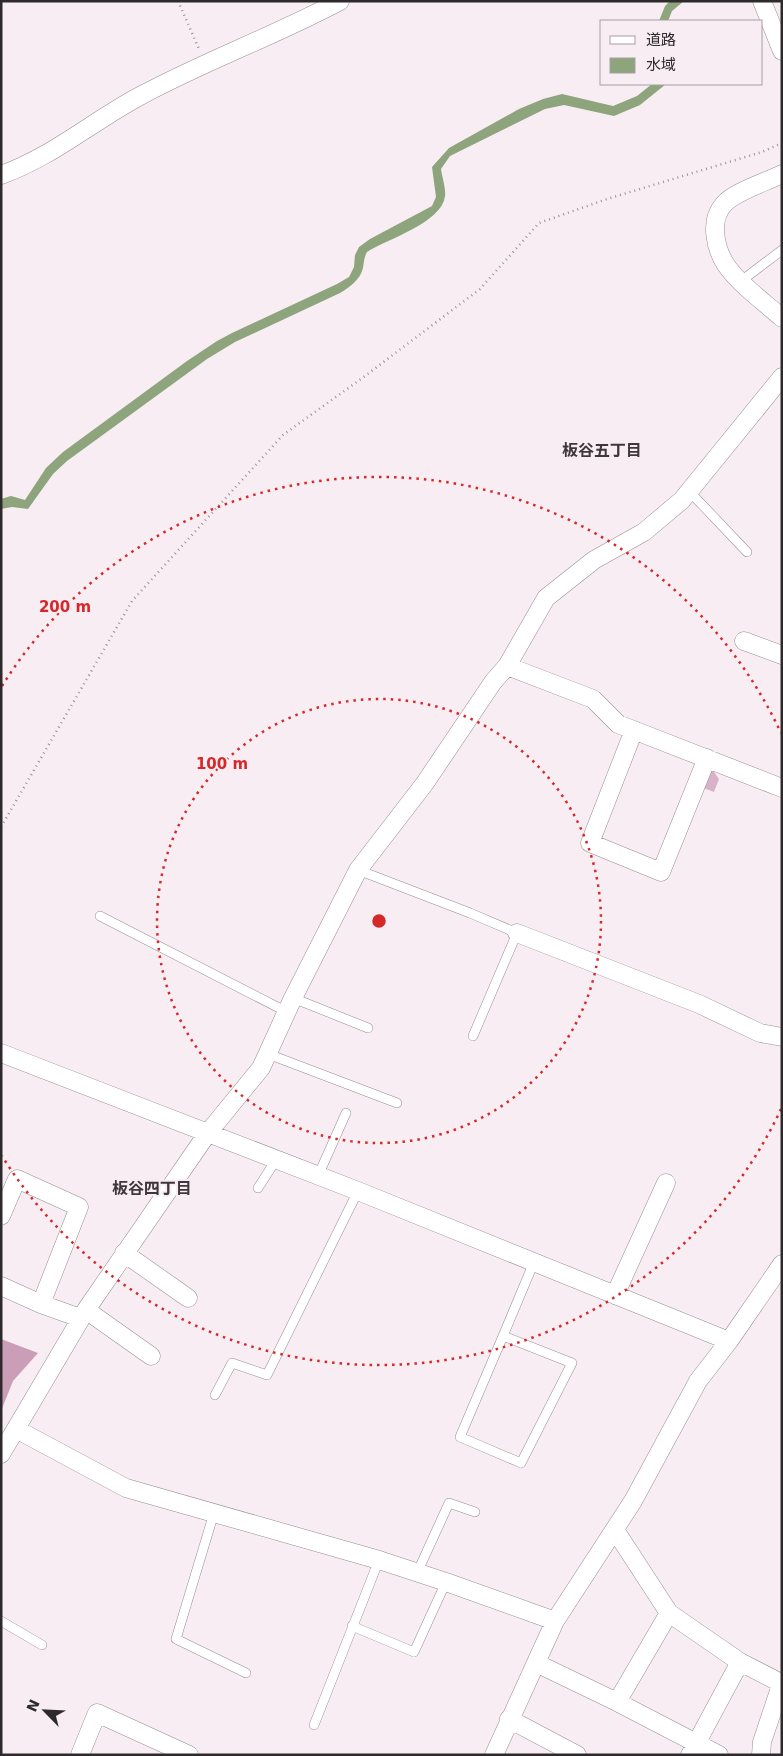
<svg xmlns="http://www.w3.org/2000/svg" width="783" height="1756" font-family="'DejaVu Sans','Noto Sans JP',sans-serif">
	<rect width="100%" height="100%" fill="#f7edf3"/>
	<path fill="#d9b1c8" d="M 709,765 L 719,779 L 714,792 L 701,787 Z"/>
	<path fill="#cb9eb8" d="M 1,1339 L 38,1353 L 13,1381 L 1,1411 Z"/>
	<path fill="#8ea47c" d="M 670,1 L 684,1 L 672,11 L 668,21 L 659,21 L 665,6 Z
		M 652,84 L 666,84 L 640,105 L 614,116 L 564,105 L 545,109 L 450,156 L 441,169 C 442,177 446,188 445,196 C 442,223 387,239 367,252 C 364,257 364,262 363,268 C 360,280 350,287 340,293 L 235,342 L 207,359 L 67,461 L 53,474 L 28,509 L 12,507 L 1,509 L 1,499 L 11,496 L 25,500 L 46,468 L 63,452 L 187,361 L 217,341 L 232,333 L 337,284 L 349,277 L 354,267 L 355,255 L 359,247 L 370,239 L 432,206 L 436,197 L 432,167 L 449,148 L 519,109 L 543,99 L 562,94 L 613,106 L 637,96 Z"/>
	<g fill="none" stroke-linecap="round" stroke-linejoin="round">
		<defs>
			<path id="service" d="M 741,281 L 782,250
				M 689,491 L 747,552
				M 358,870 L 470,913 L 517,933 L 473,1036
				M 100,916 L 287,1012
				M 293,998 L 368,1028
				M 268,1054 L 397,1103
				M 318,1176 L 346,1113
				M 258,1188 L 276,1160
				M 503,1336 L 460,1437 L 521,1463 L 572,1363 L 503,1336 L 534,1262
				M 215,1395 L 232,1363 L 267,1375 L 358,1191
				M 214,1513 L 176,1639 L 246,1673
				M 417,1573 L 449,1503 L 475,1512
				M 1,1621 L 42,1645
				M 352,1626 L 414,1652 L 446,1582
				M 314,1725 L 379,1560"/>
			<path id="minor" d="M 762,1 L 782,51
				M 782,174 C 766,182 734,192 724,204 C 709,220 715,248 726,265 C 739,284 764,302 782,318
				M 1,175 C 52,157 93,121 140,96 C 205,61 274,36 340,1
				M 744,641 L 782,655
				M 507,666 L 593,699 L 618,724 L 782,788
				M 634,730 L 590,843 L 661,872 L 707,758
				M 517,933 L 699,1004 L 760,1033 L 782,1037
				M 1,1053 L 358,1191 L 729,1341
				M 1,1216 L 17,1179 L 79,1207 L 41,1304
				M 124,1253 L 188,1298
				M 1,1286 L 41,1304 L 80,1318
				M 615,1295 L 666,1183
				M 86,1310 L 151,1356
				M 16,1429 L 126,1488 L 379,1560 L 446,1582 L 555,1621
				M 1,1454 L 86,1310 L 207,1134 L 261,1068 L 293,998 L 358,870 L 425,783 L 493,682 L 507,666 L 546,598 L 594,560 L 644,532 L 682,500 L 782,377
				M 615,1530 L 669,1613 L 740,1662 L 781,1683
				M 536,1663 L 617,1702 L 719,1755
				M 617,1702 L 669,1613
				M 509,1719 L 577,1755
				M 80,1755 L 97,1713 L 189,1755
				M 494,1755 L 555,1621 L 633,1501 L 698,1381 L 729,1341 L 782,1264
				M 690,1755 L 740,1662
				M 761,1755 L 762,1742 L 782,1682"/>
		</defs>
		<use href="#service" stroke="#978e93" stroke-width="10"/>
		<use href="#minor" stroke="#978e93" stroke-width="19"/>
		<path stroke="#9b9397" stroke-width="2.5" stroke-dasharray="1 4" stroke-linecap="butt" d="M 178,1 L 199,49
			M 1,827 L 132,601 L 283,435 L 365,376 L 480,289 L 539,223 L 607,199 L 762,152 L 782,143"/>
		<use href="#service" stroke="#fff" stroke-width="9"/>
		<use href="#minor" stroke="#fff" stroke-width="18"/>
	</g>
	<g fill="none" stroke="#d62828" stroke-width="2.5" stroke-dasharray="2.5 5">
		<circle cx="379" cy="921" r="222"/>
		<path d="M781 1109A444 444 0 0 1 2 1156M2 686A444 444 0 0 1 781 733"/>
	</g>
	<g text-anchor="middle" stroke-width="4" stroke-linejoin="round" paint-order="stroke">
		<g font-size="16" font-weight="bold" fill="#3e373b" stroke="#f7edf3">
			<text x="602" y="456">板谷五丁目</text>
			<text x="152" y="1194">板谷四丁目</text>
		</g>
	</g>
	<circle cx="379" cy="921" r="8" fill="#d62828" stroke="#f7edf3" stroke-width="2.5"/>
	<g font-size="15" text-anchor="middle" font-weight="bold" fill="#d62828" stroke="#f7edf3" stroke-width="4" stroke-linejoin="round" paint-order="stroke">
		<text x="65" y="612">200 m</text>
		<text x="222" y="769">100 m</text>
	</g>
	<rect width="783" height="1756" fill="none" stroke="#2e2a2c" stroke-width="5"/>
	<rect x="600" y="20" width="162" height="65" fill="#f7edf3" stroke="#a79fa3"/>
	<rect x="610" y="36" width="25" height="8" fill="#ffffff" stroke="#a79fa3"/>
	<text x="646" y="45" font-size="15" fill="#2e2a2c">道路</text>
	<rect x="610" y="58" width="25" height="15" fill="#8ea47c" stroke="#a79fa3"/>
	<text x="646" y="70" font-size="15" fill="#2e2a2c">水域</text>
	<g transform="translate(45 1711) rotate(294)" stroke="#f7edf3" stroke-width="4" paint-order="stroke">
	<path d="M0-4L9 19L0 12L-9 19Z" fill="#2e2a2c"/>
	<text y="-8" font-size="14" font-weight="bold" text-anchor="middle" fill="#2e2a2c">N</text>
	</g>
</svg>
